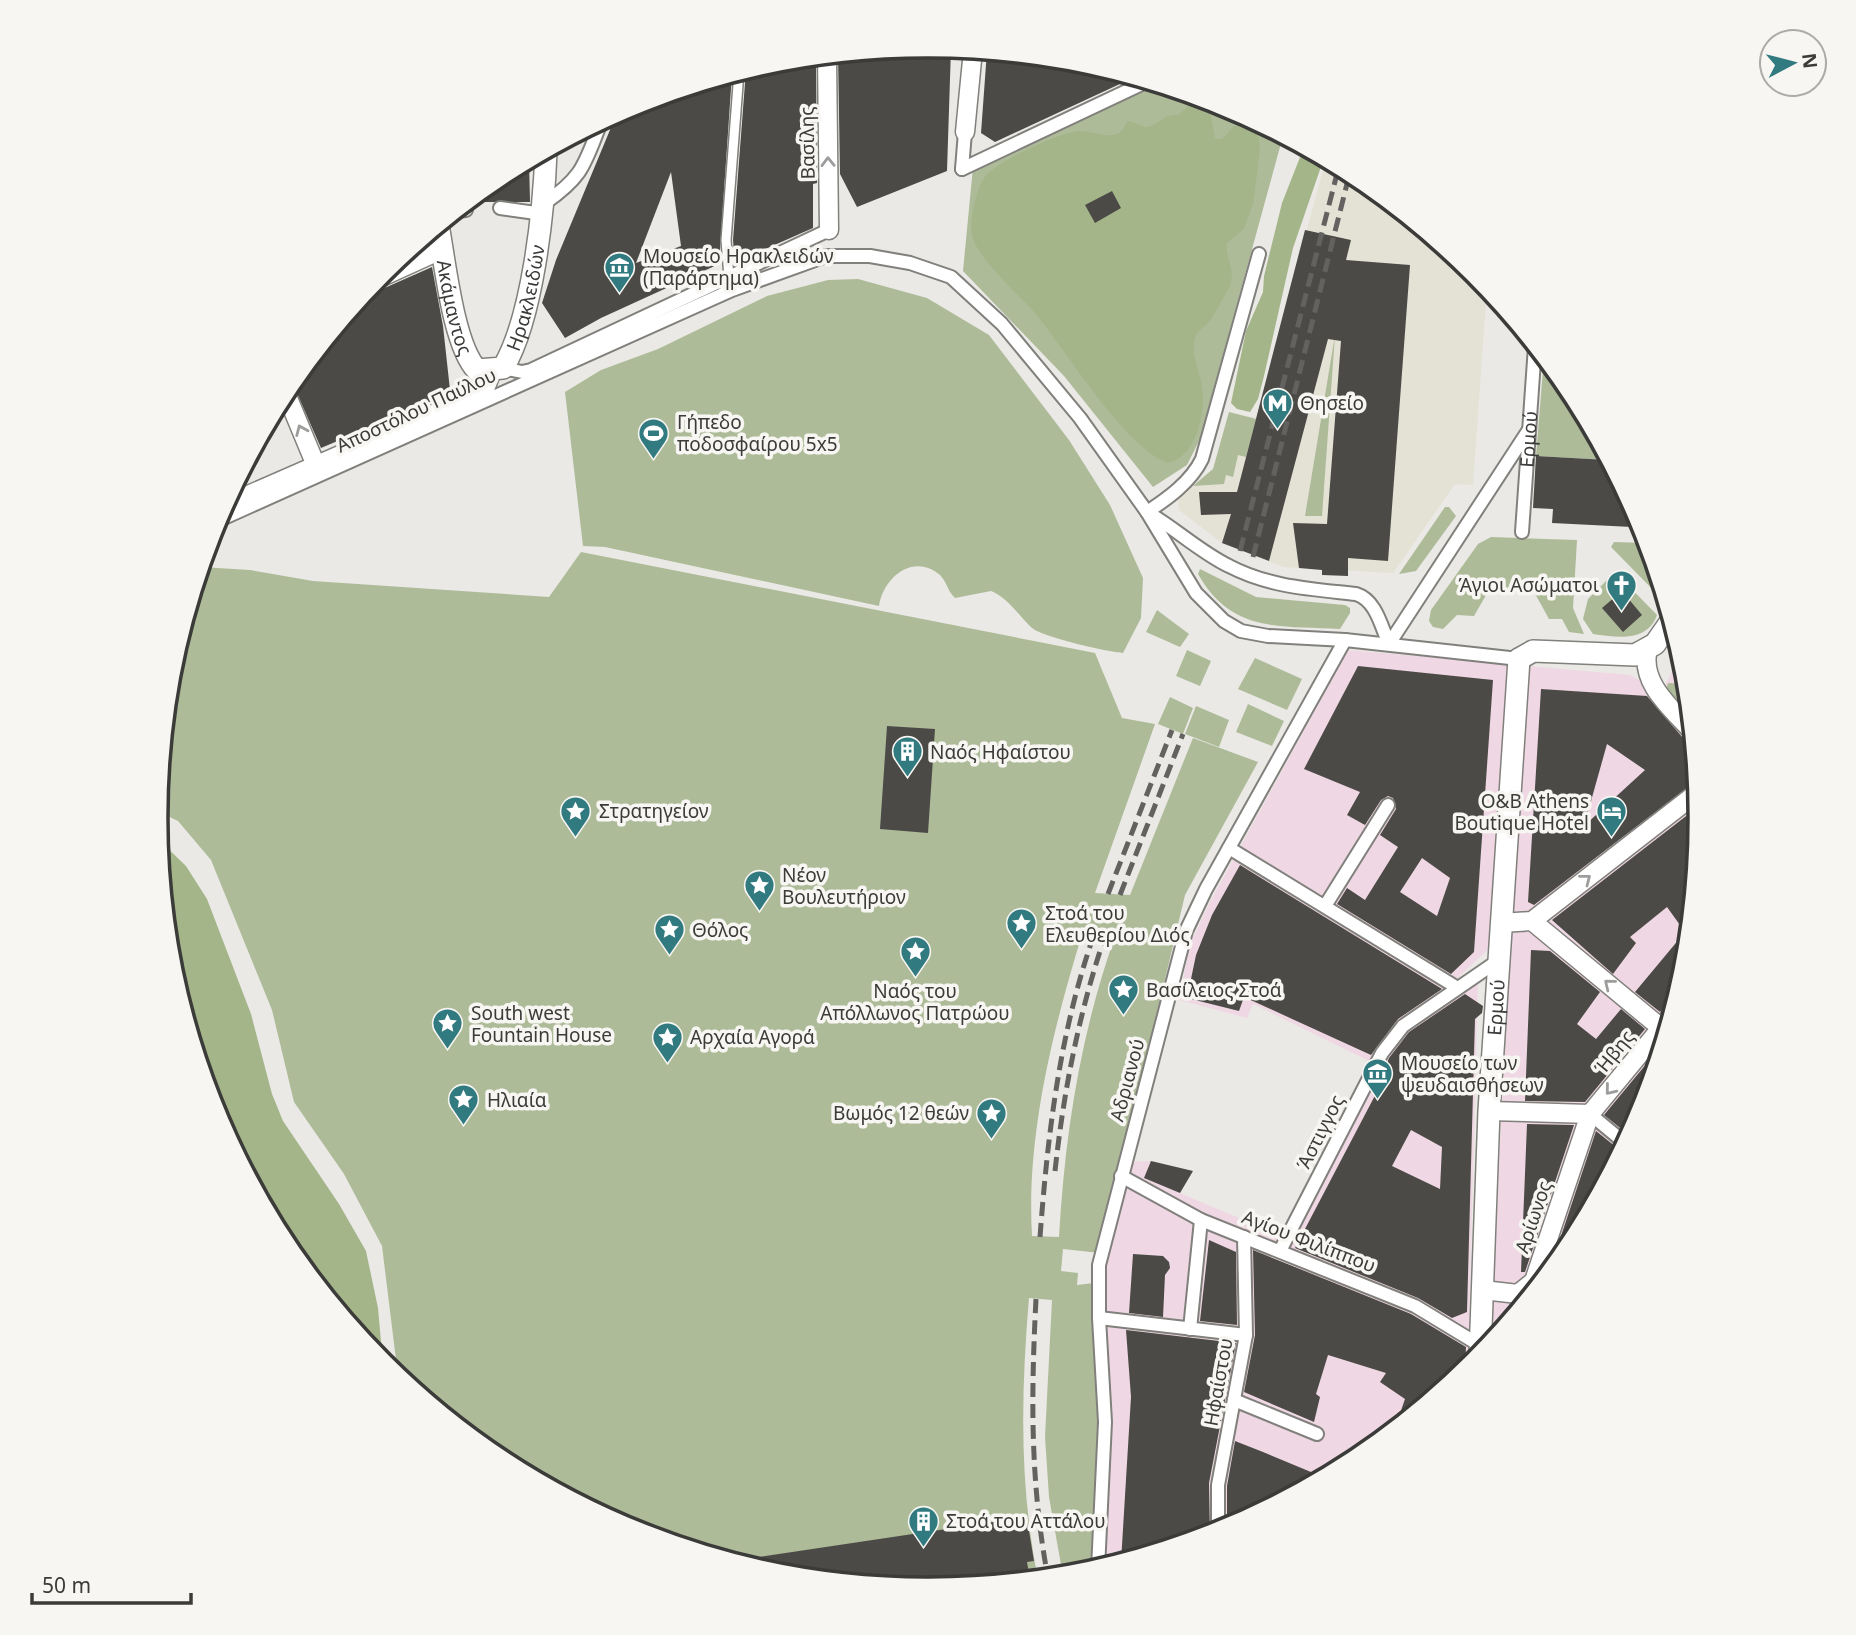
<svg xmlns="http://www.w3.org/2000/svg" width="1856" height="1635" font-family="'Noto Sans',sans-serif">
	<rect width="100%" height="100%" fill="#eae9e5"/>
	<path fill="#efd8e3" d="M 1348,650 L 1630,675 L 1641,681 L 1692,733 L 1700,818 L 1685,968 L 1641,1113 L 1570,1247 L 1491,1342 L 1510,929 L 1369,1061 L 1253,1004 L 1247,1018 L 1179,1000 L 1190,944 L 1210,902 Z
		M 1681,654 L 1685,667 L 1691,726 L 1664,687 Z
		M 1478,980 L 1468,1368 L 1357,1460 L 1223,1531 L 1099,1568 L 1098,1282 L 1125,1162 L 1151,1161 L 1193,1171 L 1180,1193 L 1279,1235 L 1403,1034 Z"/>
	<path fill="#e4e1d5" d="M 1326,159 L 1357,176 L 1474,272 L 1487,288 L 1473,485 L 1455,484 L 1393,573 L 1283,567 L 1222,543 L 1179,510 L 1178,497 L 1213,469 L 1229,412 L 1256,418 Z"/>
	<path fill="#aebb99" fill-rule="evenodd" d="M 1159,85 L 1224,104 L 1283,136 L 1200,439 L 1187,465 L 1153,487 L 1064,376 L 963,271 L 973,167 Z
		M 858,279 L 927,298 L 989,335 L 1069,440 L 1110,505 L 1143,578 L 1141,618 L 1123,653 C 1108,652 1042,637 1032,628 C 1019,616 1008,598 991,591 L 955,598 C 948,592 947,582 940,575 C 913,552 883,578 879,606 L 605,547 L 583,546 L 565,392 L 601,370 L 658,349 L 767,296 L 828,280 Z
		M 1335,335 L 1322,516 L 1305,516 Z
		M 1544,357 L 1570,389 L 1608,460 L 1536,456 Z
		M 1229,412 L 1256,419 L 1246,457 L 1238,455 L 1233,477 L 1226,475 L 1224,484 L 1193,486 L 1213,469 Z
		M 1445,507 L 1449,507 L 1456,516 L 1416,571 L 1399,574 Z
		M 1491,537 L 1577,540 L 1573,608 L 1584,634 L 1569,632 L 1562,619 L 1549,619 L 1533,590 L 1489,590 L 1474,616 L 1457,615 L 1443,629 L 1433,627 L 1429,621 L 1431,610 L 1478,544 Z
		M 1614,542 L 1648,543 L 1664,601 L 1611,547 Z
		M 581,552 L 1095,653 L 1122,718 L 1155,724 L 1095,893 L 1130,895 L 1193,738 L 1258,762 L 1185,895 L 1100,1253 L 1063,1249 L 1061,1271 L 1078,1273 L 1077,1285 L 1094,1283 L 1102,1438 L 1091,1571 L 1063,1576 L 1049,1497 L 1045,1437 L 1052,1300 L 1029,1298 C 1021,1393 1019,1485 1038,1579 L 928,1589 L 777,1575 L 632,1531 L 499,1459 L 398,1376 L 382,1246 L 344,1174 L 294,1102 L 272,1010 L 211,860 L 178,821 L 157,811 L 171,666 L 201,567 L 250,570 L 313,581 L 549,597 ZM 1084,928 L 1117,931 C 1081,1030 1065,1132 1059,1237 L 1032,1236 C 1026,1134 1054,1025 1084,928 Z
		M 1200,569 L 1256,597 L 1345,605 L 1350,608 L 1350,613 L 1340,629 C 1280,625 1232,634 1198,574 Z
		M 1615,572 L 1657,615 C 1647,643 1616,637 1593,634 L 1583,619 L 1588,599 Z
		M 1157,610 L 1189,634 L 1180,647 L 1146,632 Z
		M 1187,650 L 1211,661 L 1200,686 L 1176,676 Z
		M 1255,658 L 1302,679 L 1287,710 L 1238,689 Z
		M 1668,683 L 1687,684 L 1690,721 L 1666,691 Z
		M 1170,697 L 1193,708 L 1183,734 L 1158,724 Z
		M 1248,704 L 1284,721 L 1272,746 L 1236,732 Z
		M 1196,706 L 1229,720 L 1219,747 L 1185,734 Z"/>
	<path fill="#a5b58a" d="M 1202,102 L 1211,116 L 1215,139 L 1222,139 L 1234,126 L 1251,125 L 1259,138 L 1260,150 L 1253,205 L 1244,229 L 1227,243 C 1225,258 1236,270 1230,285 C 1229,288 1214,315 1212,318 C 1206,328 1195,329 1194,343 C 1192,358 1200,372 1202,386 C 1206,412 1197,457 1168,463 C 1125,448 1065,349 1035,313 C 1018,293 977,259 972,235 C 969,220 976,191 984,178 C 995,162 1058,133 1078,131 C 1090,130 1103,137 1114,135 C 1122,134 1124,126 1128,121 C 1134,122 1141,126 1145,127 C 1156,128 1163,113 1179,115 L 1190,104 Z
		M 1304,147 L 1324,158 L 1293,248 L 1264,376 L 1258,399 L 1250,412 L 1237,409 L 1231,403 L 1246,331 L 1263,292 L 1264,276 L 1282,203 Z
		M 158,839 L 186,866 L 207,899 L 251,1014 L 272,1094 L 283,1121 L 339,1204 L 366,1251 L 378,1308 L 383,1364 L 286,1246 L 215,1113 L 171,968 Z"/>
	<path fill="#4c4a47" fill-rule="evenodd" d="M 928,46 L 951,48 L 947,171 L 857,207 L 840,174 L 838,54 Z
		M 987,51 L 1079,60 L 1135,77 L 995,142 L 981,133 Z
		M 816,57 L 817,183 L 813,184 L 813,228 L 743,259 L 734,251 L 733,240 L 746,70 L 778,60 Z
		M 732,74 L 719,264 L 601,318 L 565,338 L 542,303 L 556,260 L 617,113 L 633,104 ZM 671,172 L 681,246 L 636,263 Z
		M 529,159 L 530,202 L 467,202 L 499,175 Z
		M 1112,191 L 1121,208 L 1095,223 L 1085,205 Z
		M 1305,230 L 1351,240 L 1346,260 L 1410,265 L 1388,561 L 1348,558 L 1348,576 L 1322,575 L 1322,570 L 1299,568 L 1293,523 L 1327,524 L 1341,341 L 1328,339 L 1269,561 L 1222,543 L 1231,514 L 1201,515 L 1199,492 L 1237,492 Z
		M 432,267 L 443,326 L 450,390 L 446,395 L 321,448 L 292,382 L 368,289 L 380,290 Z
		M 1536,456 L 1608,460 L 1642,524 L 1632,524 L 1632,527 L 1552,523 L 1553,509 L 1533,508 Z
		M 1622,591 L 1642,615 L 1623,632 L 1602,608 Z
		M 1358,666 L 1493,680 L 1474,952 L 1451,974 L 1337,904 L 1347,888 L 1365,900 L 1398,847 L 1380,835 L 1396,809 L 1393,798 L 1388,796 L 1381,800 L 1365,825 L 1347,815 L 1360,792 L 1304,769 ZM 1422,858 L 1450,878 L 1437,916 L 1400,892 Z
		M 1541,689 L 1647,696 L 1683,738 L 1693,742 L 1696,781 L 1534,905 L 1528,902 ZM 1607,744 L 1645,770 L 1584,826 Z
		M 887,726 L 935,729 L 928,833 L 880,829 Z
		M 1699,806 L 1685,969 L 1677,995 L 1660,1012 L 1635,992 L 1685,932 L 1667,907 L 1630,937 L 1636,943 L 1613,974 L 1552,920 Z
		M 1240,865 L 1442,989 L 1398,1019 L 1371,1055 L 1244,997 L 1239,1011 L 1187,998 L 1196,955 L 1212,915 Z
		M 1531,950 L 1550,951 L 1600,992 L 1577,1024 L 1596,1039 L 1621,1009 L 1645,1029 L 1585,1102 L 1525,1101 Z
		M 1465,994 L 1483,1006 L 1482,1013 L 1475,1019 L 1467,1312 L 1452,1318 L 1418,1298 L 1295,1248 L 1391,1065 L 1387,1063 L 1389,1058 L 1409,1032 ZM 1411,1130 L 1442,1147 L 1440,1189 L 1392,1166 Z
		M 1662,1045 L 1641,1113 L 1629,1135 L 1604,1115 Z
		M 1527,1124 L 1574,1125 L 1525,1272 L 1521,1272 Z
		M 1596,1131 L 1621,1151 L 1570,1247 L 1549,1272 Z
		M 1151,1161 L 1193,1171 L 1180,1193 L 1144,1178 Z
		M 1209,1240 L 1236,1252 L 1237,1325 L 1200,1321 Z
		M 1253,1250 L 1411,1314 L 1466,1347 L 1465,1371 L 1395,1428 L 1405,1399 L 1380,1382 L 1386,1373 L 1328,1355 L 1316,1394 L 1320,1397 L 1314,1422 L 1244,1392 L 1255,1335 Z
		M 1133,1254 L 1163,1256 L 1169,1262 L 1170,1268 L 1165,1275 L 1163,1317 L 1129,1313 Z
		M 1126,1330 L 1236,1343 L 1209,1483 L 1210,1535 L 1121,1562 L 1131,1397 Z
		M 1235,1441 L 1263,1452 L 1323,1477 L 1227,1529 L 1227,1486 Z
		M 1020,1518 L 1027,1519 L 1034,1561 L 1027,1562 L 1030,1579 L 928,1589 L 777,1575 L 732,1561 Z"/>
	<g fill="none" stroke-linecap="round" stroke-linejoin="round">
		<defs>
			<path id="service" d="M 729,277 L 726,240 L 739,72"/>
			<g id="pedestrian">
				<path d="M 962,169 L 1148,81"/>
				<path d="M 962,169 L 965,132"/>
				<path d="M 545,203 C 585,175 584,164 602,120"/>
				<path d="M 500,208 L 543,214"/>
				<path d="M 456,211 L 466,210"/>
				<path d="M 1259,254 L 1202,459 C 1191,482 1167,499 1147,512 C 1175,528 1200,552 1229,566 C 1269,587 1311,589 1356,594 C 1376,600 1381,626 1389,644"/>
				<path d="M 503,368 L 522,372 L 531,370 L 829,230"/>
				<path d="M 215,522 L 732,290 L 826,256 L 870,256 L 910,263 L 951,277 L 1002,324 L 1080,418 L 1147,512 L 1196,593 L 1224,621 L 1241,631 L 1268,636 L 1345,640 L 1519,659"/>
				<path id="s1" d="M 1522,532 L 1535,346"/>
				<path d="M 1389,644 L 1528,431"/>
				<path d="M 1229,848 L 1456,987"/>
				<path d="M 1325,906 L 1388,805"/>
				<path d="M 1590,1114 L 1625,1143"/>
				<path d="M 1121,1176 L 1201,1220 L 1415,1306 L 1481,1346"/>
				<path d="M 1280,1251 L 1382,1053 L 1403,1026 L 1499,960"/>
				<path d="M 1099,1318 L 1246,1335"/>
				<path d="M 1190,1329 L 1201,1220"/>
				<path d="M 1234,1400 L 1317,1434"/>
				<path d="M 1218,1533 L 1218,1485 L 1246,1335 L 1244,1237"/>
				<path d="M 1098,1569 L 1105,1422 L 1099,1318 L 1099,1265 L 1186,931 L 1206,889 L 1345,640"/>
			</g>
			<path id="minor" d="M 827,55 L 829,230
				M 965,132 L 973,50
				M 375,280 L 443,249
				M 285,391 L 317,468
				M 223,506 L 475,396 L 485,389 L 492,371
				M 1648,649 C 1639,682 1671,708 1691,730
				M 1532,921 L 1666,1032
				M 1501,923 L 1532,921 L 1698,792
				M 1489,1111 L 1590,1114
				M 1483,1290 L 1518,1294 L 1534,1281 L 1590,1114 L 1671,1016"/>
			<g id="tertiary">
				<path id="s2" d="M 438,225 C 445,261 453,345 477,370 L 503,368 C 533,318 544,209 546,151"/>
				<path d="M 1519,659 L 1533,651 L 1635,655 L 1655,644 L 1671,621"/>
				<path id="s3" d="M 1480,1355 L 1489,1111 L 1519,659"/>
			</g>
		</defs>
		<use href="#service" stroke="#81807c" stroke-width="12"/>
		<use href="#pedestrian" stroke="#81807c" stroke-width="16"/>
		<use href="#minor" stroke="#81807c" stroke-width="21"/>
		<use href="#tertiary" stroke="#81807c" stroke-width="24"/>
		<use href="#service" stroke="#fff" stroke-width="9"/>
		<use href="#pedestrian" stroke="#fff" stroke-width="12"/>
		<use href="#minor" stroke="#fff" stroke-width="18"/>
		<use href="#tertiary" stroke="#fff" stroke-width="21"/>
		<path stroke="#636260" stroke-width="5" stroke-dasharray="14 7" stroke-linecap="butt" d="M 1240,551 L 1339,166
			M 1253,557 L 1350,172
			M 1108,894 L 1172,730
			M 1120,895 L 1183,734
			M 1055,1171 C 1064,1088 1080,1008 1107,930
			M 1040,1237 C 1048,1131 1060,1029 1096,929
			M 1036,1299 C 1031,1395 1030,1482 1048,1578"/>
	</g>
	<defs><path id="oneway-chevron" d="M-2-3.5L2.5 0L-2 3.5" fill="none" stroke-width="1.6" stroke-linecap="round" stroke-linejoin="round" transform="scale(1.75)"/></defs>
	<g stroke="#9d9d9c">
		<use href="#oneway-chevron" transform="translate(828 162) rotate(-91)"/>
		<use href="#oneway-chevron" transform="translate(301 430) rotate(-113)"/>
		<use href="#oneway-chevron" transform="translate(1586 879) rotate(-38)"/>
		<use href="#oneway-chevron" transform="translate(1609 984) rotate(-141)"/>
		<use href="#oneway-chevron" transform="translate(1610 1090) rotate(129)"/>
	</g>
	<defs>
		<symbol id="museum-pin" viewBox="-11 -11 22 30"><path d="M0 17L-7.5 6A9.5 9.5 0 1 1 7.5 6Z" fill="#317a7f" stroke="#f7f6f2"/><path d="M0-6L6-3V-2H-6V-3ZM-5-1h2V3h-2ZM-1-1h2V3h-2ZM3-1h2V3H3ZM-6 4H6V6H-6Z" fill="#fff"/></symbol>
		<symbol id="metro-pin" viewBox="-11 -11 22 30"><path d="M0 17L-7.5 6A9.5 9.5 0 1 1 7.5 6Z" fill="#317a7f" stroke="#f7f6f2"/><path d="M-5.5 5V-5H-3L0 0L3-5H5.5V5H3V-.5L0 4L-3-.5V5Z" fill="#fff"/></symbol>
		<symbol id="stadium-pin" viewBox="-11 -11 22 30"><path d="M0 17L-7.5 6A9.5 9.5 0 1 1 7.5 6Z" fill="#317a7f" stroke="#f7f6f2"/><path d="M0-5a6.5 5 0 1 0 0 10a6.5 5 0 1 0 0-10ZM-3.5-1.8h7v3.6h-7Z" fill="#fff"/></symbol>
		<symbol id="church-pin" viewBox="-11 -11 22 30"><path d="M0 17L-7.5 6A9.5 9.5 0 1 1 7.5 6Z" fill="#317a7f" stroke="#f7f6f2"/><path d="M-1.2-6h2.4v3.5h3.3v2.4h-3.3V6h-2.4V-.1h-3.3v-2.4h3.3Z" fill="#fff"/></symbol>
		<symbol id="building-pin" viewBox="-11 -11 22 30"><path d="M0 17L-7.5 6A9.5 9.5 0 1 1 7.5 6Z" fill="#317a7f" stroke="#f7f6f2"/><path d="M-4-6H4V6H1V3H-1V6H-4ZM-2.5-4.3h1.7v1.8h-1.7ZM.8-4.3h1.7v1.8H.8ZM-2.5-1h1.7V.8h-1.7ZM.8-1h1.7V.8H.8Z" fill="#fff"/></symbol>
		<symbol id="sight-pin" viewBox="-11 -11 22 30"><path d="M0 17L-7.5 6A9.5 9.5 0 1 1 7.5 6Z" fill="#317a7f" stroke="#f7f6f2"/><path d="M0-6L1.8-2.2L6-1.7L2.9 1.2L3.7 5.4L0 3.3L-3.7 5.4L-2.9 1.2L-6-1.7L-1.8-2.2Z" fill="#fff"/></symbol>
		<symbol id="hotel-pin" viewBox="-11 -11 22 30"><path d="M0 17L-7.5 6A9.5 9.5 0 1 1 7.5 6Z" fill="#317a7f" stroke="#f7f6f2"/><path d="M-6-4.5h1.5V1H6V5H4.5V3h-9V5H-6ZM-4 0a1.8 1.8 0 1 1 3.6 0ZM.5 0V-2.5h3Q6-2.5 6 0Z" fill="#fff"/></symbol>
	</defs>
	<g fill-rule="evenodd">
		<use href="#museum-pin" x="602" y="250" width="35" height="47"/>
		<use href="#metro-pin" x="1260" y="386" width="35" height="47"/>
		<use href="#stadium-pin" x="636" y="416" width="35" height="47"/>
		<use href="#church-pin" x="1604" y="568" width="35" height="47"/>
		<use href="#building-pin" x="890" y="734" width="35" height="47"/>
		<use href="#sight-pin" x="558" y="794" width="35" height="47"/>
		<use href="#hotel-pin" x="1594" y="794" width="35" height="47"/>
		<use href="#sight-pin" x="742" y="868" width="35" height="47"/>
		<use href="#sight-pin" x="1004" y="906" width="35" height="47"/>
		<use href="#sight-pin" x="652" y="912" width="35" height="47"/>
		<use href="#sight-pin" x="898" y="934" width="35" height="47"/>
		<use href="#sight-pin" x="1106" y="972" width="35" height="47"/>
		<use href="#sight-pin" x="430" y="1006" width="35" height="47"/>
		<use href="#sight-pin" x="650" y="1020" width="35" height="47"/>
		<use href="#museum-pin" x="1360" y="1056" width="35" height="47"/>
		<use href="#sight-pin" x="446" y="1082" width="35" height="47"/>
		<use href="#sight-pin" x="974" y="1096" width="35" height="47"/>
		<use href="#building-pin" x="906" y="1504" width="35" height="47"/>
	</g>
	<g text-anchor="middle" stroke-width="7" stroke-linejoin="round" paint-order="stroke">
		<g font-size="19" fill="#3b3b39" stroke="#f7f6f2">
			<text transform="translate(807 143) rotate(-91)" y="7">Βασίλης</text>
			<text dy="7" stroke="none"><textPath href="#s2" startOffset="252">Ηρακλειδών</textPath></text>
			<text dy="7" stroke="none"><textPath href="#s2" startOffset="84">Ακάμαντος</textPath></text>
			<text transform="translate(416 410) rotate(-25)" y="7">Αποστόλου Παύλου</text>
			<text dy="7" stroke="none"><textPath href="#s1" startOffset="93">Ερμού</textPath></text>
			<text dy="7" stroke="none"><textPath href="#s3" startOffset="348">Ερμού</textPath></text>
			<text transform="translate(1614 1052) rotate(-51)" y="7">Ήβης</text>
			<text transform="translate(1127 1080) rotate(-75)" y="7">Αδριανού</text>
			<text transform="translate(1320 1132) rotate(-63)" y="7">Άστιγγος</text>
			<text transform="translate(1533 1217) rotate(-71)" y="7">Αρίωνος</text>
			<text transform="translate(1309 1241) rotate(21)" y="7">Αγίου Φιλίππου</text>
			<text transform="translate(1218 1382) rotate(-80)" y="7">Ηφαίστου</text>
		</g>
		<g font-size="19" fill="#3b3b39" stroke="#f7f6f2" text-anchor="start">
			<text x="643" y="263">Μουσείο Ηρακλειδών<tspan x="643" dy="22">(Παράρτημα)</tspan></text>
			<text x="1300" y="410">Θησείο</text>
			<text x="677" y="429">Γήπεδο<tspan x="677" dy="22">ποδοσφαίρου 5x5</tspan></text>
			<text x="1599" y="592" text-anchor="end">Άγιοι Ασώματοι</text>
			<text x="930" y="759">Ναός Ηφαίστου</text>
			<text x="1589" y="808" text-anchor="end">O&amp;B Athens<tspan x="1589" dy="22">Boutique Hotel</tspan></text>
			<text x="599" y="818">Στρατηγείον</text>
			<text x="782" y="882">Νέον<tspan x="782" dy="22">Βουλευτήριον</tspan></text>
			<text x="1045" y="920">Στοά του<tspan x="1045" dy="22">Ελευθερίου Διός</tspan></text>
			<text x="692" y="937">Θόλος</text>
			<text x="1146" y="997">Βασίλειος Στοά</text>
			<text x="915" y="998" text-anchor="middle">Ναός του<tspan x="915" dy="22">Απόλλωνος Πατρώου</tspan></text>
			<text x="471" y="1020">South west<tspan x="471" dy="22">Fountain House</tspan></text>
			<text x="690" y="1044">Αρχαία Αγορά</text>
			<text x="1401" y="1070">Μουσείο των<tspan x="1401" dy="22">ψευδαισθήσεων</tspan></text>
			<text x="487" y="1107">Ηλιαία</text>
			<text x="969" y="1120" text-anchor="end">Βωμός 12 θεών</text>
			<text x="946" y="1528">Στοά του Αττάλου</text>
		</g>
	</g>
	<path d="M0 0H1856V1635H0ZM927 58H929A759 759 0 0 1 1688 817V818A759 759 0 0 1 929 1577H927A759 759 0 0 1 168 818V817A759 759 0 0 1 927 58Z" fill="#f7f6f2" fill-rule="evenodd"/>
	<path fill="none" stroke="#3b3b39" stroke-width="3.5" d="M927 58H929A759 759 0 0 1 1688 817V818A759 759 0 0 1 929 1577H927A759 759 0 0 1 168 818V817A759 759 0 0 1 927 58Z"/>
	<g transform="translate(1793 63) rotate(83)"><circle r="33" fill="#f7f6f2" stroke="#acaba8" stroke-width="2"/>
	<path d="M0-5L12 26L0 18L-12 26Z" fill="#317a7f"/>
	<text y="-10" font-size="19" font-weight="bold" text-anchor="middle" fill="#3b3b39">N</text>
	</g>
	<path d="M32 1593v10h159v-10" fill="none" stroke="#3b3b39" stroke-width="3.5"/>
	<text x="42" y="1593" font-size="21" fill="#3b3b39" stroke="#f7f6f2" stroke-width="5" paint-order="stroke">50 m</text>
</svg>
